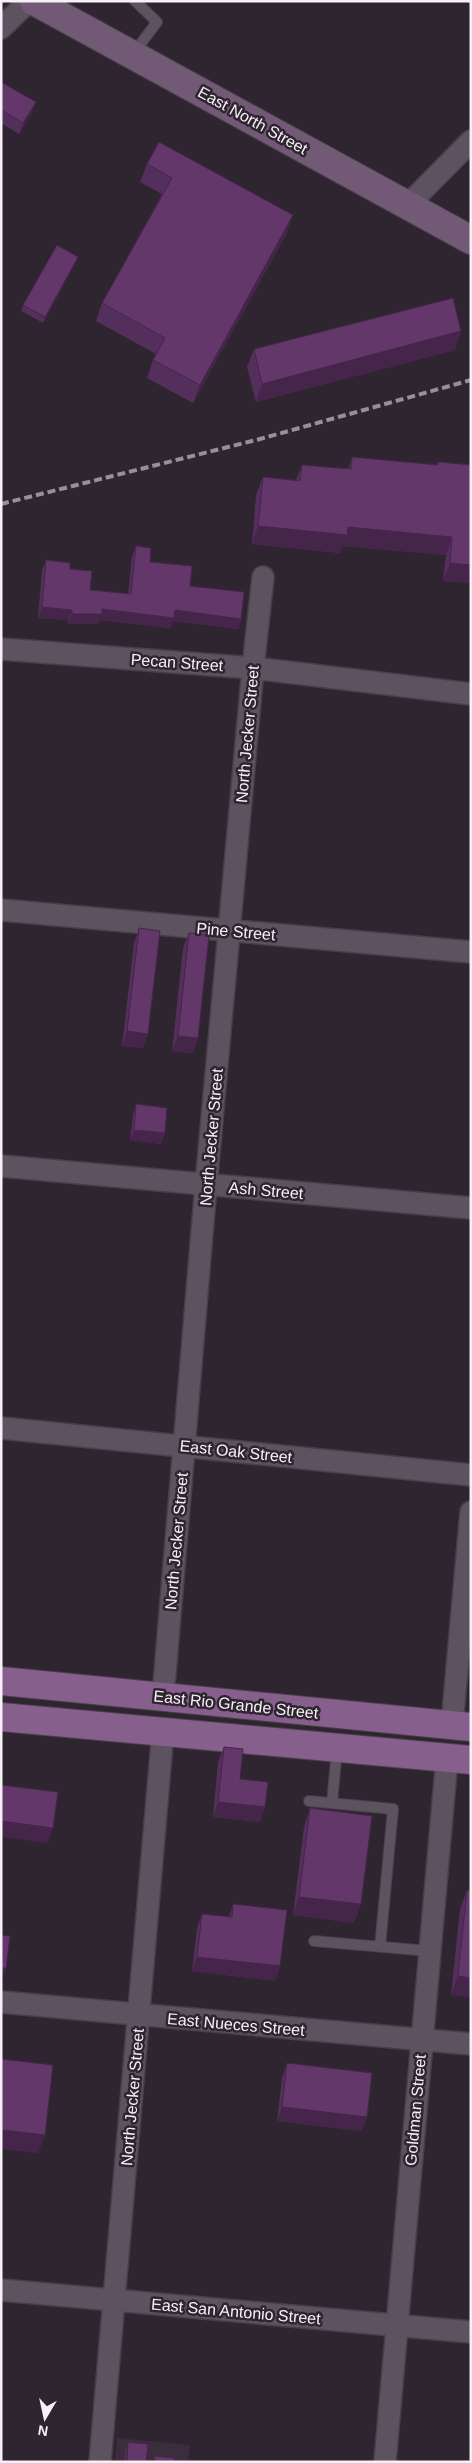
<svg xmlns="http://www.w3.org/2000/svg" width="472" height="2463" font-family="Arial,sans-serif">
	<rect width="100%" height="100%" fill="#2f2530"/>
	<path fill="#3b2d3d" d="M 117,2438 L 190,2445 L 188,2462 L 115,2462 Z"/>
	<g fill="none" stroke-linecap="round" stroke-linejoin="round">
		<defs>
			<path id="lane" d="M 133,54 L 157,22 L 135,1
				M 309,1801 L 393,1809 L 380,1947
				M 332,1803 L 337,1749
				M 314,1941 L 429,1951"/>
			<path id="street" d="M 1,28 L 29,1
				M 408,205 L 471,141
				M 1,649 L 253,668 L 471,694
				M 1,910 L 471,952
				M 1,1166 L 471,1208
				M 1,1428 L 471,1475
				M 163,1697 L 206,1185 L 253,668 L 263,577
				M 452,1725 L 471,1512
				M 1,2002 L 471,2044
				M 1,2290 L 471,2332
				M 100,2462 L 163,1731
				M 385,2462 L 447,1758"/>
			<path id="secondary" d="M 34,1 L 471,240"/>
			<path id="primary" d="M 1,1681 L 471,1727
				M 1,1717 L 471,1760"/>
		</defs>
		<use href="#lane" stroke="#484049" stroke-width="12"/>
		<use href="#street" stroke="#484049" stroke-width="24"/>
		<use href="#secondary" stroke="#484049" stroke-width="30"/>
		<use href="#primary" stroke="#484049" stroke-width="30"/>
		<use href="#lane" stroke="#5d525f" stroke-width="10"/>
		<use href="#street" stroke="#5d525f" stroke-width="21"/>
		<use href="#secondary" stroke="#725976" stroke-width="28"/>
		<use href="#primary" stroke="#865f8d" stroke-width="28"/>
		<path stroke="#989099" stroke-width="4" stroke-dasharray="8 4" stroke-linecap="butt" d="M 1,504 L 260,439 L 471,380"/>
	</g>
	<path fill="#552f5b" d="M 1,82 L 32,112 L 19,134 L 1,123 Z
		M 147,164 L 287,233 L 193,403 L 147,378 L 153,360 L 156,354 L 96,321 L 102,303 L 162,194 L 140,182 Z
		M 78,257 L 76,262 L 43,323 L 21,311 L 23,305 Z
		M 254,349 L 455,350 L 256,402 L 247,367 Z
		M 352,457 L 437,465 L 438,462 L 471,465 L 471,583 L 443,581 L 446,555 L 343,546 L 340,553 L 252,544 L 256,495 L 263,477 L 296,480 L 302,465 L 348,469 Z
		M 136,546 L 150,562 L 190,586 L 241,619 L 238,629 L 173,621 L 170,628 L 100,620 L 98,624 L 68,624 L 68,620 L 38,618 L 42,570 L 46,560 L 70,569 L 90,590 L 128,594 L 132,556 Z
		M 139,928 L 143,1048 L 122,1046 L 134,943 Z
		M 189,933 L 198,1038 L 193,1053 L 172,1051 L 183,948 Z
		M 136,1104 L 165,1133 L 161,1144 L 130,1140 L 133,1115 Z
		M 224,1747 L 240,1779 L 265,1807 L 260,1822 L 213,1817 L 218,1762 Z
		M 310,1808 L 361,1904 L 354,1923 L 293,1915 L 304,1827 Z
		M 467,1890 L 471,1997 L 451,1995 L 460,1909 Z
		M 233,1904 L 280,1966 L 275,1981 L 192,1971 L 197,1928 L 202,1914 L 229,1917 Z
		M 287,2063 L 367,2117 L 362,2131 L 277,2121 L 282,2078 Z
		M 128,2442 L 146,2462 L 124,2462 L 125,2452 Z"/>
	<path fill="#45264a" d="M 36,102 L 32,112 L 19,134 L 23,123 Z
		M 293,215 L 287,233 L 193,403 L 200,385 Z
		M 78,257 L 76,262 L 43,323 L 45,317 Z
		M 461,331 L 455,350 L 256,402 L 262,384 Z
		M 258,526 L 348,527 L 452,537 L 446,555 L 343,546 L 340,553 L 252,544 Z
		M 450,563 L 471,565 L 471,583 L 443,581 Z
		M 42,607 L 72,610 L 68,620 L 38,618 Z
		M 102,609 L 175,610 L 241,619 L 238,629 L 173,621 L 170,628 L 100,620 L 98,624 L 68,624 L 72,614 Z
		M 127,1031 L 148,1034 L 143,1048 L 122,1046 Z
		M 178,1036 L 198,1038 L 193,1053 L 172,1051 Z
		M 134,1130 L 165,1133 L 161,1144 L 130,1140 Z
		M 218,1802 L 265,1807 L 260,1822 L 213,1817 Z
		M 1,1821 L 53,1828 L 48,1843 L 1,1837 Z
		M 299,1897 L 361,1904 L 354,1923 L 293,1915 Z
		M 197,1957 L 280,1966 L 275,1981 L 192,1971 Z
		M 1,1968 L 6,1968 L 1,1981 Z
		M 458,1976 L 471,1978 L 471,1997 L 451,1995 Z
		M 282,2107 L 367,2117 L 362,2131 L 277,2121 Z
		M 1,2130 L 45,2135 L 38,2153 L 1,2149 Z"/>
	<path fill="#63376a" stroke="#45264a" d="M 1,82 L 36,102 L 23,123 L 1,110 Z
		M 159,142 L 293,215 L 200,385 L 153,360 L 165,338 L 102,303 L 172,178 L 147,164 Z
		M 57,245 L 78,257 L 45,317 L 23,305 Z
		M 453,298 L 461,331 L 262,384 L 254,349 Z
		M 352,457 L 438,465 L 438,462 L 471,465 L 471,565 L 450,563 L 452,537 L 348,527 L 347,535 L 258,526 L 263,477 L 300,481 L 302,465 L 351,469 Z
		M 136,546 L 151,548 L 150,562 L 192,566 L 190,586 L 244,592 L 241,619 L 175,610 L 174,618 L 102,609 L 102,614 L 72,614 L 72,610 L 42,607 L 46,560 L 70,563 L 70,569 L 92,571 L 90,590 L 131,594 Z
		M 139,928 L 160,931 L 148,1034 L 127,1031 Z
		M 189,933 L 209,935 L 198,1038 L 178,1036 Z
		M 136,1104 L 167,1108 L 165,1133 L 134,1130 Z
		M 224,1747 L 243,1749 L 240,1779 L 268,1782 L 265,1807 L 218,1802 Z
		M 1,1785 L 58,1792 L 53,1828 L 1,1821 Z
		M 310,1808 L 372,1816 L 361,1904 L 299,1897 Z
		M 467,1890 L 471,1891 L 471,1978 L 458,1976 Z
		M 233,1904 L 287,1910 L 280,1966 L 197,1957 L 202,1914 L 232,1917 Z
		M 1,1935 L 10,1936 L 6,1968 L 1,1968 Z
		M 1,2059 L 53,2065 L 45,2135 L 1,2130 Z
		M 287,2063 L 372,2073 L 367,2117 L 282,2107 Z
		M 128,2442 L 148,2444 L 146,2462 L 127,2462 Z
		M 155,2456 L 174,2458 L 174,2462 L 154,2462 Z"/>
	<g text-anchor="middle" stroke-width="5" stroke-linejoin="round" paint-order="stroke">
		<g font-size="16" fill="#f7f0f8" stroke="#2f2530">
			<text transform="translate(253 120) rotate(29)" y="6">East North Street</text>
			<text transform="translate(177 662) rotate(4)" y="6">Pecan Street</text>
			<text transform="translate(247 734) rotate(-85)" y="6">North Jecker Street</text>
			<text transform="translate(236 931) rotate(5)" y="6">Pine Street</text>
			<text transform="translate(211 1137) rotate(-85)" y="6">North Jecker Street</text>
			<text transform="translate(266 1190) rotate(5)" y="6">Ash Street</text>
			<text transform="translate(236 1451) rotate(6)" y="6">East Oak Street</text>
			<text transform="translate(176 1541) rotate(-85)" y="6">North Jecker Street</text>
			<text transform="translate(236 1704) rotate(6)" y="6">East Rio Grande Street</text>
			<text transform="translate(236 2024) rotate(5)" y="6">East Nueces Street</text>
			<text transform="translate(132 2097) rotate(-85)" y="6">North Jecker Street</text>
			<text transform="translate(415 2110) rotate(-85)" y="6">Goldman Street</text>
			<text transform="translate(236 2311) rotate(5)" y="6">East San Antonio Street</text>
		</g>
	</g>
	<rect width="472" height="2463" fill="none" stroke="#f7f0f8" stroke-width="5"/>
	<g transform="translate(45 2418) rotate(189)" stroke="#2f2530" stroke-width="4" paint-order="stroke">
	<path d="M0-4L9 19L0 12L-9 19Z" fill="#f7f0f8"/>
	<text y="-8" font-size="14" font-weight="bold" text-anchor="middle" fill="#f7f0f8">N</text>
	</g>
</svg>
